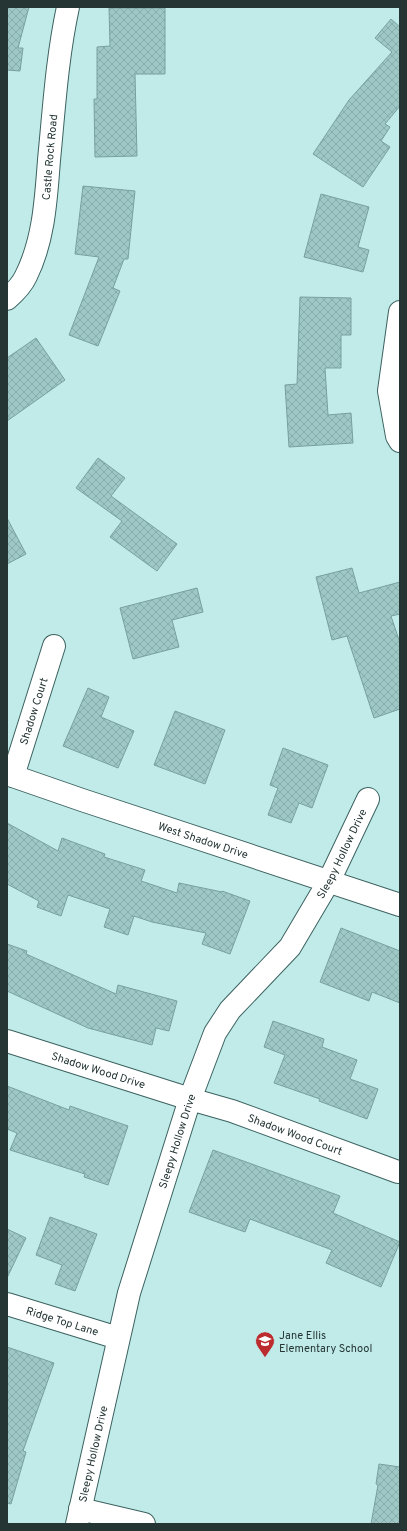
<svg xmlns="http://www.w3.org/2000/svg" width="407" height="1531" font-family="Overpass,sans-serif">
	<defs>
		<pattern id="building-cross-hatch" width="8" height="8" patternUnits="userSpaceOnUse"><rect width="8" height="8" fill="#9ec8c5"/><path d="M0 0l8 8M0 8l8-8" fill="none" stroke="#88acaa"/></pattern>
	</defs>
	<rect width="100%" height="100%" fill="#c1ebe9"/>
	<path fill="url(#building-cross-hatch)" stroke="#78a09e" d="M 7,7 L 29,7 L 18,48 L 23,48 L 20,71 L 7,70 Z
		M 109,8 L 165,8 L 165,74 L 135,74 L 137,156 L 95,157 L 94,99 L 97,99 L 97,47 L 110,46 Z
		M 391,19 L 400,27 L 400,106 L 385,124 L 390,127 L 381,141 L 390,147 L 363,187 L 313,154 L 349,100 L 392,52 L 375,38 Z
		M 83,186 L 135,191 L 128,259 L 124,259 L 113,288 L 120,291 L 98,346 L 69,335 L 99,257 L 75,254 Z
		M 321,194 L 369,207 L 358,247 L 369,250 L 363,272 L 304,257 Z
		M 300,297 L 351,298 L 351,335 L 341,335 L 341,368 L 325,368 L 328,415 L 351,413 L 353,443 L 289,447 L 285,385 L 297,384 Z
		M 36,338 L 65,380 L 7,421 L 7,358 Z
		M 98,458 L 125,478 L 111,496 L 177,544 L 157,571 L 110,537 L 122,521 L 76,488 Z
		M 7,518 L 26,554 L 7,564 Z
		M 352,568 L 359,593 L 400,582 L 400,614 L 391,616 L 400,643 L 400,709 L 374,718 L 347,636 L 332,640 L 316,577 Z
		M 197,588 L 203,612 L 172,620 L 179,647 L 133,659 L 120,608 Z
		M 88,688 L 109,697 L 101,717 L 134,731 L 118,768 L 63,746 Z
		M 175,711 L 225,730 L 205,784 L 154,765 Z
		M 283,748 L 328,765 L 312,808 L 299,803 L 291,823 L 268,815 L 278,788 L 270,785 Z
		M 7,823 L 58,851 L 62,838 L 105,854 L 104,857 L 145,870 L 141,881 L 177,893 L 179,883 L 222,892 L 222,891 L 250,901 L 230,954 L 202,944 L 206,933 L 152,922 L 134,916 L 128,935 L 104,927 L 110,909 L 68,895 L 61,916 L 37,907 L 39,901 L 7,884 Z
		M 341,928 L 400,951 L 400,1003 L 372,992 L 369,1001 L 320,982 Z
		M 7,944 L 27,951 L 26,954 L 116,994 L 118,985 L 177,1001 L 169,1031 L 156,1028 L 152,1045 L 88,1028 L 7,991 Z
		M 273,1021 L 324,1039 L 322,1047 L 357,1060 L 350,1079 L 378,1089 L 367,1119 L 319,1101 L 320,1099 L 274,1083 L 285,1055 L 264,1047 Z
		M 7,1086 L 69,1110 L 70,1106 L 128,1126 L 108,1185 L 84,1177 L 85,1174 L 10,1150 L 17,1133 L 7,1129 Z
		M 213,1150 L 340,1196 L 333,1213 L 400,1242 L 381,1287 L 326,1263 L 332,1250 L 250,1219 L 245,1232 L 189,1212 Z
		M 50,1217 L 97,1234 L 75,1291 L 55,1284 L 62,1265 L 36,1255 Z
		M 7,1229 L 26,1238 L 7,1278 Z
		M 7,1347 L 54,1363 L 23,1451 L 26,1452 L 11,1504 L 7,1503 Z
		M 379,1464 L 400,1467 L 400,1524 L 371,1524 L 378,1485 L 376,1484 Z"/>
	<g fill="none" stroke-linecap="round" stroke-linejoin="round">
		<defs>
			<g id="minor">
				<path id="s1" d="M 7,299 C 15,292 22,285 26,276 C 44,240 46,199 49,160 C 54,109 57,58 68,7"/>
				<path d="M 400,312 L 389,391 L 397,436 L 400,441"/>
				<path id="s2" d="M 7,774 L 82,800 L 400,905"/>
				<path id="s3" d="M 13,776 L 54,646"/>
				<path id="s4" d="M 7,1041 L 190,1099 L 232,1111 L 398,1172"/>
				<path id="s5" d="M 7,1304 L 118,1338"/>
				<path d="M 80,1509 L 144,1524"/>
				<path id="s6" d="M 77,1524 L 129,1293 L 190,1099 L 215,1033 L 230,1010 L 290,947 L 329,881 L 368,799"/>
			</g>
		</defs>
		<use href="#minor" stroke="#3b6260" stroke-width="24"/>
		<use href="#minor" stroke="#fff" stroke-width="22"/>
	</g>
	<defs>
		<symbol id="school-pin" viewBox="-11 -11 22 30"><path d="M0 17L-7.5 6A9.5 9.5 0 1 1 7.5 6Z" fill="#bc2c2f" stroke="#c1ebe9"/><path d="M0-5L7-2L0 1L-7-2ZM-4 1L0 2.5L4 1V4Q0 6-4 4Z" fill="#fff"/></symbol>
	</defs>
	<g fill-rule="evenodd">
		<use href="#school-pin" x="254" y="1330" width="22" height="30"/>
	</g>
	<g text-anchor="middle" stroke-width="3" stroke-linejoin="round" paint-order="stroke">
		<g font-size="11" fill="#243534" stroke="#c1ebe9">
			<text dy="4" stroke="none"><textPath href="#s1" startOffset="152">Castle Rock Road</textPath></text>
			<text dy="4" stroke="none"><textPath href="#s3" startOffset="68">Shadow Court</textPath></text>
			<text dy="4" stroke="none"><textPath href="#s2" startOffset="207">West Shadow Drive</textPath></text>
			<text dy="4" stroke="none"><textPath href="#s6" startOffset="732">Sleepy Hollow Drive</textPath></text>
			<text dy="4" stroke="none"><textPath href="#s4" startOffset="96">Shadow Wood Drive</textPath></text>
			<text dy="4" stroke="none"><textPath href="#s4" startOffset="303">Shadow Wood Court</textPath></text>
			<text dy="4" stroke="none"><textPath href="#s6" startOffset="396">Sleepy Hollow Drive</textPath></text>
			<text dy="4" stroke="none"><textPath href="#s5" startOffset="58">Ridge Top Lane</textPath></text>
			<text dy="4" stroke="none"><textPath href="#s6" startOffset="72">Sleepy Hollow Drive</textPath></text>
		</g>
		<g font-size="11" fill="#243534" stroke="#c1ebe9" text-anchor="start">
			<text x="279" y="1339">Jane Ellis<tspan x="279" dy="13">Elementary School</tspan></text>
		</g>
	</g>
	<rect width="407" height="1531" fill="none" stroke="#243534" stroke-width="16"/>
</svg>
